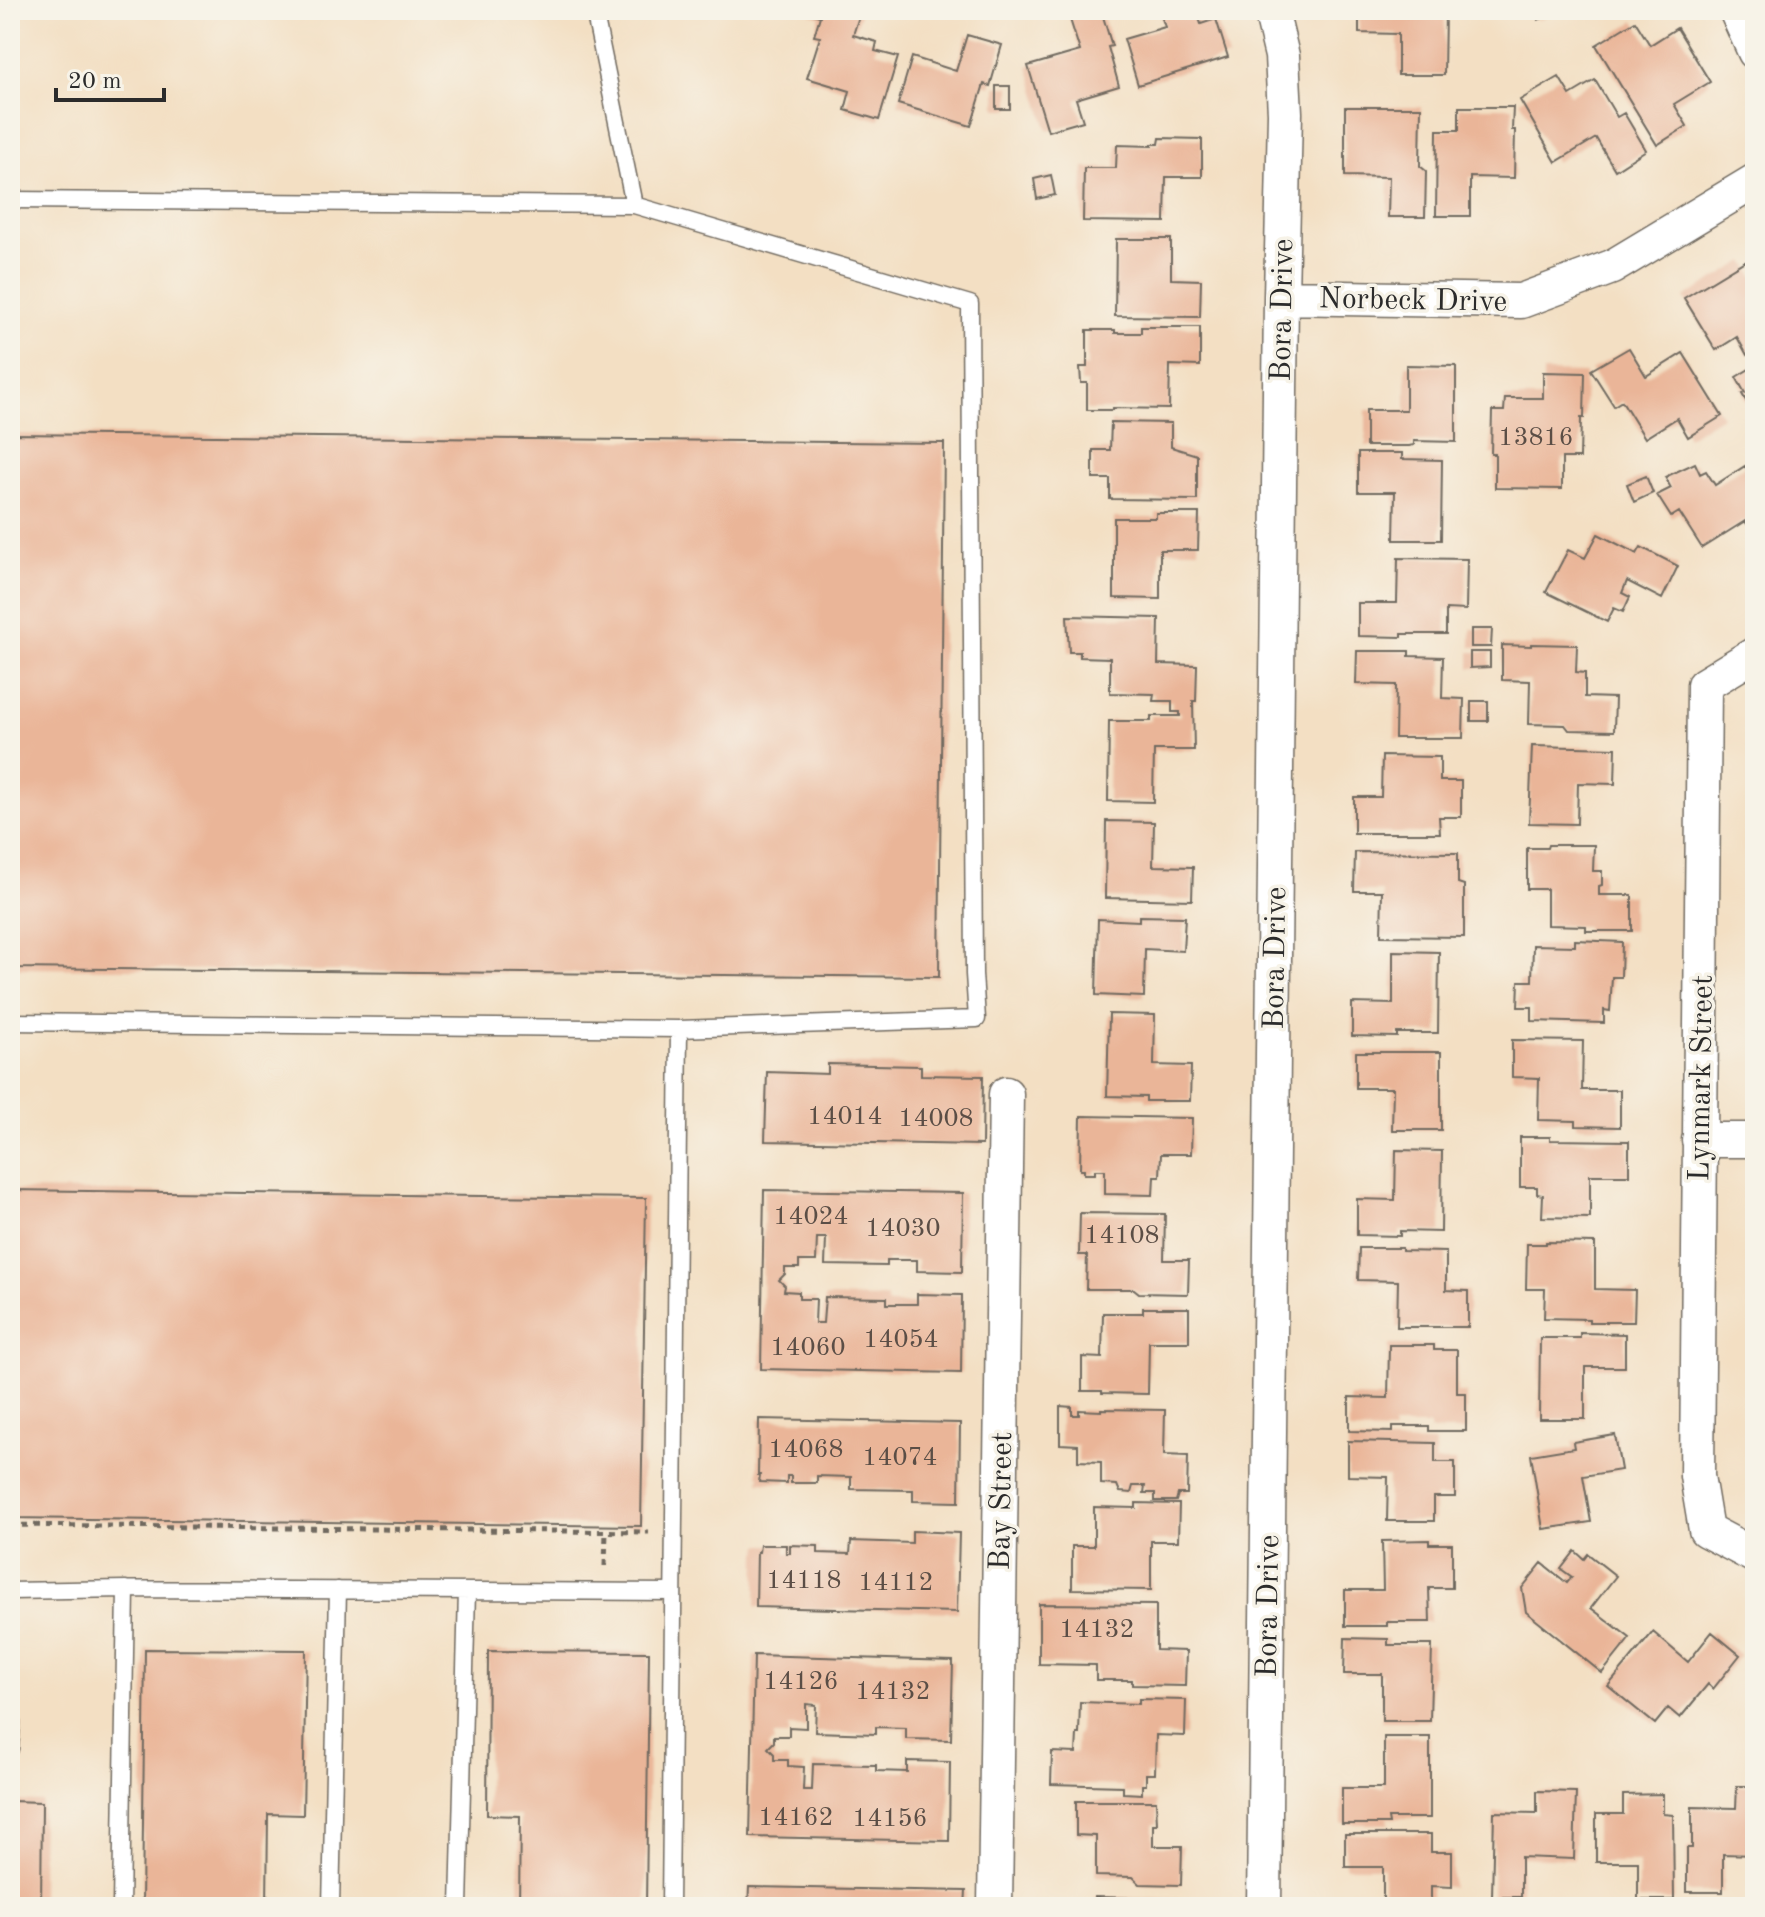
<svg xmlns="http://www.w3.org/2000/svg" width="1765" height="1917" font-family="'Old Standard TT',serif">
	<rect width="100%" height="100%" fill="#f7f3e8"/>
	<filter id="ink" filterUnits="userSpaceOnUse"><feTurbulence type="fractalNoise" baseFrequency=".0125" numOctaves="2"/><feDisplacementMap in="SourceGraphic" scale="16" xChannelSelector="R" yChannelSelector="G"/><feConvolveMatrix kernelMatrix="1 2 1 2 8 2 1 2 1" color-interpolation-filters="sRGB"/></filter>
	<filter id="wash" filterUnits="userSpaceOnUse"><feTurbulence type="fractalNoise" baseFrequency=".006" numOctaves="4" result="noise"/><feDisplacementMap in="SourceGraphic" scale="32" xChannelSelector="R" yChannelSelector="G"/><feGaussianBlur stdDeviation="1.8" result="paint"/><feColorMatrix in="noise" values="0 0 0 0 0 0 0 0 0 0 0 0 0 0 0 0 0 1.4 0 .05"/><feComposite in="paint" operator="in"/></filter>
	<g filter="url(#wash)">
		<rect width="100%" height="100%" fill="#f3dfc3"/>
		<path fill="#75ce95" stroke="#507c60" stroke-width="2" d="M 364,1903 L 431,1903 L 433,1905 L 432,1907 L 361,1907 Z"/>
		<g id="blocks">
			<path fill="#eab598" d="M 810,10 L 861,10 L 853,35 L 877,42 L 875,51 L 898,57 L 879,120 L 845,110 L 850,91 L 807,78 L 820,37 L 814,36 L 820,16 L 809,13 Z
				M 1078,10 L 1101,10 L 1112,46 L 1108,47 L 1119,86 L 1076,99 L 1083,121 L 1048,131 L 1028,66 L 1080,51 L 1068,13 Z
				M 1159,10 L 1196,10 L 1201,24 L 1216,19 L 1228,57 L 1138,85 L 1124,39 L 1165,27 Z
				M 1359,10 L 1445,10 L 1444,75 L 1398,75 L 1398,34 L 1359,33 Z
				M 1535,10 L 1564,10 L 1538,20 Z
				M 1635,21 L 1650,45 L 1677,28 L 1710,82 L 1674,104 L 1687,126 L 1657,145 L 1596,45 Z
				M 967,35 L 1002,45 L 990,86 L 984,84 L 971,126 L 898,104 L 912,57 L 956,71 Z
				M 1559,77 L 1570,95 L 1595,80 L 1617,117 L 1624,113 L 1646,150 L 1615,170 L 1596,138 L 1556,162 L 1520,100 Z
				M 996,86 L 1010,86 L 1010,109 L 996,109 Z
				M 1345,107 L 1421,107 L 1420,166 L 1426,171 L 1425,217 L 1388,217 L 1389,177 L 1345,176 Z
				M 1459,107 L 1513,107 L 1512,130 L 1515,130 L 1514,178 L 1470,177 L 1470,216 L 1436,216 L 1437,130 L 1459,130 Z
				M 1160,138 L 1202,139 L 1202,177 L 1166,177 L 1165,222 L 1083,221 L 1084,168 L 1116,168 L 1117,145 L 1152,146 L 1152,144 L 1159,144 Z
				M 1051,175 L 1055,195 L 1037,199 L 1034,179 Z
				M 1116,239 L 1171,239 L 1171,279 L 1201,280 L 1200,317 L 1115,316 Z
				M 1745,261 L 1755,278 L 1755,349 L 1747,355 L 1737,337 L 1716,350 L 1684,298 Z
				M 1141,327 L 1200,327 L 1200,366 L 1170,365 L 1169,409 L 1113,408 L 1113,410 L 1087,410 L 1087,383 L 1081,383 L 1080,367 L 1087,367 L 1087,330 L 1115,330 L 1115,333 L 1141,333 Z
				M 1629,348 L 1646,376 L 1683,353 L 1722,416 L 1688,437 L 1677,418 L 1645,438 L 1622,401 L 1614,406 L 1591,370 Z
				M 1406,365 L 1456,366 L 1456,442 L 1414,441 L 1414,445 L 1409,446 L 1366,446 L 1366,410 L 1406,410 Z
				M 1751,368 L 1753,373 L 1755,371 L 1755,416 L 1742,394 L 1745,393 L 1736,377 Z
				M 1543,372 L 1585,373 L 1584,418 L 1581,418 L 1580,458 L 1562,458 L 1562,489 L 1495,488 L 1495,454 L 1491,454 L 1492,411 L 1504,411 L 1505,398 L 1543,398 Z
				M 1111,422 L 1171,423 L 1171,447 L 1197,455 L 1197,500 L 1110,499 L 1110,479 L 1093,479 L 1093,450 L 1110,450 Z
				M 10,434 L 944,443 L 939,977 L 10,968 Z
				M 1358,453 L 1402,453 L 1402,459 L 1442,460 L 1441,540 L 1394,540 L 1395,492 L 1358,492 Z
				M 1695,463 L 1700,474 L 1706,471 L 1715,485 L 1745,466 L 1755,482 L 1755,536 L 1745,521 L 1702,548 L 1679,512 L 1671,517 L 1657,495 L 1671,488 L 1665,477 Z
				M 1646,476 L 1653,493 L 1634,502 L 1627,484 Z
				M 1156,513 L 1199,513 L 1198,550 L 1160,550 L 1160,599 L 1114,598 L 1114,518 L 1156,518 Z
				M 1598,534 L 1637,554 L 1641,547 L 1678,566 L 1662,599 L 1627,581 L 1622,593 L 1630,597 L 1623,612 L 1614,608 L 1607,622 L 1546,592 L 1568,550 L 1585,558 Z
				M 1398,558 L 1467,559 L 1466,610 L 1446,609 L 1446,634 L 1402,634 L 1402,637 L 1358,636 L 1358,603 L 1397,603 Z
				M 1067,616 L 1159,618 L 1158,664 L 1197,665 L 1196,701 L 1193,701 L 1194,750 L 1154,750 L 1153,802 L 1108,801 L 1109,721 L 1151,721 L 1151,716 L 1180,716 L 1180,712 L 1172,712 L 1172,701 L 1153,701 L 1154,694 L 1110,693 L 1110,658 L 1080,657 L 1080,652 L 1069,652 Z
				M 1471,629 L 1492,629 L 1491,647 L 1471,647 Z
				M 1531,644 L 1577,645 L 1576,672 L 1585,673 L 1585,697 L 1615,698 L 1614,731 L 1569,730 L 1565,725 L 1529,724 L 1530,681 L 1502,680 L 1502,645 L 1531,646 Z
				M 1357,651 L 1409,651 L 1409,656 L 1443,657 L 1442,698 L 1464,699 L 1463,738 L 1395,738 L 1396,685 L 1356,684 Z
				M 1470,652 L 1490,652 L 1490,667 L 1470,668 Z
				M 1471,701 L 1488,701 L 1488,721 L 1471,721 Z
				M 1532,746 L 1616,748 L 1615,784 L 1578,783 L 1577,824 L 1529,823 Z
				M 1382,756 L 1440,757 L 1440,781 L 1461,781 L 1461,817 L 1439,817 L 1440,833 L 1354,833 L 1354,797 L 1381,797 Z
				M 1106,821 L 1154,822 L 1153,866 L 1193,867 L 1192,900 L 1105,898 Z
				M 1548,845 L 1594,845 L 1593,871 L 1602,871 L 1602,885 L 1599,886 L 1599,895 L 1632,895 L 1632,931 L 1586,931 L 1586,926 L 1547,925 L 1547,889 L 1527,889 L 1527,848 L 1547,848 Z
				M 1355,852 L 1458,853 L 1458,883 L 1464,885 L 1464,937 L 1381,936 L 1382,891 L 1354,891 Z
				M 1139,916 L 1185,917 L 1183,951 L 1145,949 L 1144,997 L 1096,995 L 1098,919 L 1139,921 Z
				M 1575,940 L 1622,942 L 1621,977 L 1612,977 L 1610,1011 L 1604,1010 L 1604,1023 L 1532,1021 L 1532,1007 L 1518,1007 L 1519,981 L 1532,981 L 1533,945 L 1575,946 Z
				M 1393,951 L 1439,952 L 1438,1033 L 1397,1033 L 1397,1037 L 1352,1036 L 1352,1003 L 1393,1004 Z
				M 1109,1014 L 1155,1015 L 1154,1065 L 1191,1066 L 1190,1101 L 1146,1101 L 1146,1097 L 1107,1096 Z
				M 1512,1040 L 1583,1041 L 1582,1090 L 1620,1090 L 1620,1127 L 1576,1126 L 1576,1121 L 1538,1120 L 1539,1078 L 1512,1077 Z
				M 1356,1052 L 1441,1052 L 1441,1130 L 1392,1130 L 1393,1088 L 1356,1088 Z
				M 828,1064 L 921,1066 L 921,1075 L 983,1076 L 982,1145 L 765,1141 L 767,1072 L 828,1074 Z
				M 1081,1116 L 1192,1118 L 1191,1154 L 1161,1154 L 1160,1176 L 1154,1176 L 1153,1195 L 1105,1194 L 1105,1170 L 1095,1170 L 1095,1174 L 1084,1174 L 1084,1170 L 1080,1170 Z
				M 1520,1137 L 1550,1137 L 1550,1140 L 1629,1141 L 1629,1175 L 1590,1175 L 1590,1218 L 1542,1217 L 1543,1195 L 1537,1194 L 1537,1187 L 1520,1187 Z
				M 1396,1150 L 1442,1151 L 1441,1232 L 1400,1231 L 1400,1236 L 1357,1235 L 1357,1199 L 1395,1200 Z
				M 10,1190 L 646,1198 L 641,1526 L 10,1518 Z
				M 764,1190 L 963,1193 L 962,1272 L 917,1271 L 917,1260 L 887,1260 L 887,1266 L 825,1265 L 826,1238 L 817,1238 L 816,1261 L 799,1261 L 799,1268 L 785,1268 L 785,1274 L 779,1280 L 785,1286 L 784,1291 L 799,1292 L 799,1299 L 816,1299 L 815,1323 L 823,1323 L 825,1297 L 887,1298 L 887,1304 L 917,1304 L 917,1294 L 962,1295 L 961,1373 L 761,1369 Z
				M 1080,1213 L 1165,1214 L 1164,1260 L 1189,1260 L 1188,1294 L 1139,1293 L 1134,1289 L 1086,1289 L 1087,1255 L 1079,1255 Z
				M 1546,1242 L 1595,1243 L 1595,1289 L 1635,1290 L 1634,1322 L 1589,1322 L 1589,1319 L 1544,1318 L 1545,1289 L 1526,1289 L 1527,1244 L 1546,1244 Z
				M 1359,1248 L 1402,1248 L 1402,1251 L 1446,1252 L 1446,1290 L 1468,1291 L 1468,1327 L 1397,1327 L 1398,1281 L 1358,1280 Z
				M 1143,1308 L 1189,1308 L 1189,1342 L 1149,1342 L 1148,1394 L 1102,1393 L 1102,1391 L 1082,1391 L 1082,1357 L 1102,1358 L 1103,1313 L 1143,1313 Z
				M 1580,1333 L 1625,1334 L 1625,1367 L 1585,1367 L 1585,1419 L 1539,1419 L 1540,1338 L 1580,1338 Z
				M 1389,1345 L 1434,1345 L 1434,1350 L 1457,1350 L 1457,1393 L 1466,1393 L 1466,1431 L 1429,1431 L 1429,1426 L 1393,1426 L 1393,1432 L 1349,1431 L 1349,1397 L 1388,1398 Z
				M 1060,1406 L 1072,1407 L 1072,1415 L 1079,1415 L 1079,1410 L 1101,1411 L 1101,1409 L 1165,1410 L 1164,1455 L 1188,1456 L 1187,1494 L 1178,1494 L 1176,1501 L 1155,1501 L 1155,1493 L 1144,1493 L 1145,1486 L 1133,1486 L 1131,1493 L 1120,1492 L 1117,1485 L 1101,1484 L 1101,1462 L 1078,1461 L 1078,1445 L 1060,1444 Z
				M 759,1419 L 960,1423 L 959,1502 L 913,1501 L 913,1490 L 851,1489 L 851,1477 L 817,1476 L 817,1483 L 791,1483 L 791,1476 L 787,1476 L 787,1483 L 759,1482 L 760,1475 L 758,1475 Z
				M 1615,1435 L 1621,1470 L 1583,1476 L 1591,1522 L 1543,1529 L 1531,1455 L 1574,1448 L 1573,1442 Z
				M 1348,1441 L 1435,1443 L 1435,1462 L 1455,1462 L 1455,1497 L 1434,1497 L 1434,1521 L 1387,1521 L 1388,1477 L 1348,1476 Z
				M 1136,1503 L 1179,1504 L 1178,1541 L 1151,1541 L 1151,1590 L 1072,1589 L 1072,1546 L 1094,1546 L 1094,1507 L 1136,1508 Z
				M 912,1531 L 959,1533 L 957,1612 L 756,1607 L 757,1552 L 759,1552 L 760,1545 L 786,1545 L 786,1553 L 790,1553 L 790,1545 L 818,1546 L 818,1553 L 850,1554 L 851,1541 L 912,1543 Z
				M 1429,1540 L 1429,1544 L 1452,1544 L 1452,1588 L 1429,1588 L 1430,1622 L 1387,1622 L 1387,1626 L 1345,1626 L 1345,1590 L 1383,1590 L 1382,1541 Z
				M 1575,1551 L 1584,1559 L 1588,1554 L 1616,1576 L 1591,1608 L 1630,1638 L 1602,1673 L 1526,1612 L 1522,1588 L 1542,1563 L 1567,1583 L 1572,1577 L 1561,1569 Z
				M 1039,1604 L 1156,1605 L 1156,1650 L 1186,1651 L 1185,1686 L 1132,1685 L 1132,1680 L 1096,1680 L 1096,1665 L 1039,1664 Z
				M 1653,1632 L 1688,1662 L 1712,1632 L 1740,1655 L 1713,1689 L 1708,1684 L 1680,1718 L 1668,1708 L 1655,1724 L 1608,1686 Z
				M 1345,1638 L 1388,1639 L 1388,1645 L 1432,1645 L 1430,1721 L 1382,1721 L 1382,1674 L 1344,1674 Z
				M 145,1649 L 306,1650 L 303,1815 L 268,1814 L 267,1907 L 142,1907 Z
				M 488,1651 L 649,1652 L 646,1907 L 519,1907 L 520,1816 L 487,1815 Z
				M 754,1655 L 953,1661 L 951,1740 L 906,1739 L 906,1728 L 876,1727 L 876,1734 L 815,1732 L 816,1705 L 806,1704 L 806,1728 L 789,1727 L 789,1736 L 774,1736 L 774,1742 L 768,1748 L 774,1754 L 774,1760 L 788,1760 L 788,1766 L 804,1767 L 803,1790 L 812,1790 L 813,1764 L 876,1765 L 876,1771 L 907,1772 L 907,1761 L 950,1762 L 949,1841 L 750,1837 Z
				M 1139,1699 L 1186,1700 L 1185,1736 L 1156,1735 L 1155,1774 L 1146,1774 L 1146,1785 L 1142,1785 L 1142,1794 L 1123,1793 L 1123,1786 L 1051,1784 L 1052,1752 L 1076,1753 L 1077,1734 L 1079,1734 L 1080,1702 L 1139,1704 Z
				M 1384,1737 L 1430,1737 L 1430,1818 L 1388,1818 L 1389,1824 L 1342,1824 L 1342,1788 L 1384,1788 Z
				M 1737,1786 L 1755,1786 L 1755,1855 L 1723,1854 L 1723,1892 L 1687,1892 L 1687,1848 L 1692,1848 L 1692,1807 L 1736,1808 Z
				M 1537,1791 L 1576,1792 L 1574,1859 L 1521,1857 L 1521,1897 L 1492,1897 L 1494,1812 L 1537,1813 Z
				M 1663,1794 L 1663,1814 L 1673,1815 L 1674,1900 L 1638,1900 L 1638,1862 L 1596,1862 L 1596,1814 L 1623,1814 L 1623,1795 Z
				M 10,1801 L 42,1802 L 41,1907 L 10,1907 Z
				M 1076,1801 L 1156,1801 L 1157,1824 L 1153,1824 L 1153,1846 L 1182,1846 L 1181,1885 L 1140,1884 L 1133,1877 L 1096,1876 L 1096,1836 L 1076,1835 Z
				M 1345,1834 L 1431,1834 L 1431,1852 L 1452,1852 L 1452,1887 L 1431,1886 L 1431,1907 L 1383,1907 L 1383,1867 L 1345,1867 Z
				M 749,1887 L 966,1891 L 965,1907 L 748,1907 Z
				M 1095,1897 L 1181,1899 L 1181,1907 L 1094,1907 Z"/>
		</g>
	</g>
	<g filter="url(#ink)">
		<use href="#blocks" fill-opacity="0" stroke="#716a60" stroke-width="2"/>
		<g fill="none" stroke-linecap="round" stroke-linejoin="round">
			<defs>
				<path id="service" d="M 10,200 L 634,205
					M 10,1022 L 679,1029 L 977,1019 L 974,974 L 970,304 L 634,205 L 594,10
					M 10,1591 L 126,1589 L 673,1592
					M 10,1719 L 12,1723 L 10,1749
					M 121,1907 L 126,1589
					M 331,1907 L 338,1590
					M 459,1907 L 467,1591
					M 670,1907 L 679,1029"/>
				<path id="minor" d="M 1736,10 L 1755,52
					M 1281,297 L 1521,301 L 1612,267 L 1755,181
					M 1755,654 L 1704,685 L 1697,1476 L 1706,1530 L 1755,1556
					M 1699,1140 L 1755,1140
					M 995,1907 L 1006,1094
					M 1264,1907 L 1281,297 L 1285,113 L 1282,56 L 1271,10"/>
			</defs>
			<use href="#service" stroke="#716a60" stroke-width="19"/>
			<use href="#minor" stroke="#716a60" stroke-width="37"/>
			<path stroke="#716a60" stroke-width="5" stroke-dasharray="6 6" stroke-linecap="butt" d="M 10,1525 L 649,1532
				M 605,1566 L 606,1531"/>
			<use href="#service" stroke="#fff" stroke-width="16"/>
			<use href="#minor" stroke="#fff" stroke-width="34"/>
		</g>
	</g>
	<g text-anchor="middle" stroke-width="7" stroke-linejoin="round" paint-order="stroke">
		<g font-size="26" fill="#5b4e46">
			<text x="1536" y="445">13816</text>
			<text x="845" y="1124">14014</text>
			<text x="936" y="1126">14008</text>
			<text x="811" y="1224">14024</text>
			<text x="903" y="1236">14030</text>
			<text x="1122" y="1243">14108</text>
			<text x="901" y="1347">14054</text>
			<text x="808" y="1355">14060</text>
			<text x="806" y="1457">14068</text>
			<text x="900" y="1465">14074</text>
			<text x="804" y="1588">14118</text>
			<text x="896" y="1590">14112</text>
			<text x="1097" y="1637">14132</text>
			<text x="801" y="1689">14126</text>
			<text x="893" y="1699">14132</text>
			<text x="796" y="1825">14162</text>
			<text x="890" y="1826">14156</text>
		</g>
		<g font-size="30" fill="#2b2b2b" stroke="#f7f3e8">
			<text transform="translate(1413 299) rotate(1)" y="10">Norbeck Drive</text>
			<text transform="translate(1281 310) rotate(-89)" y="10">Bora Drive</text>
			<text transform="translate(1274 958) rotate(-89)" y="10">Bora Drive</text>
			<text transform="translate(1700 1078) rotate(-89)" y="10">Lynmark Street</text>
			<text transform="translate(1000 1501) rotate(-89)" y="10">Bay Street</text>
			<text transform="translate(1267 1606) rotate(-89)" y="10">Bora Drive</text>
		</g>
	</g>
	<rect width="1765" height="1917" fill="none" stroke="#f7f3e8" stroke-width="40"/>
	<path d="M56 88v12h108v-12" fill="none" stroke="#2b2b2b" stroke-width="4"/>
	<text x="68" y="88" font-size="24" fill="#2b2b2b" stroke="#f7f3e8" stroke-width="6" paint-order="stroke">20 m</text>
</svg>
